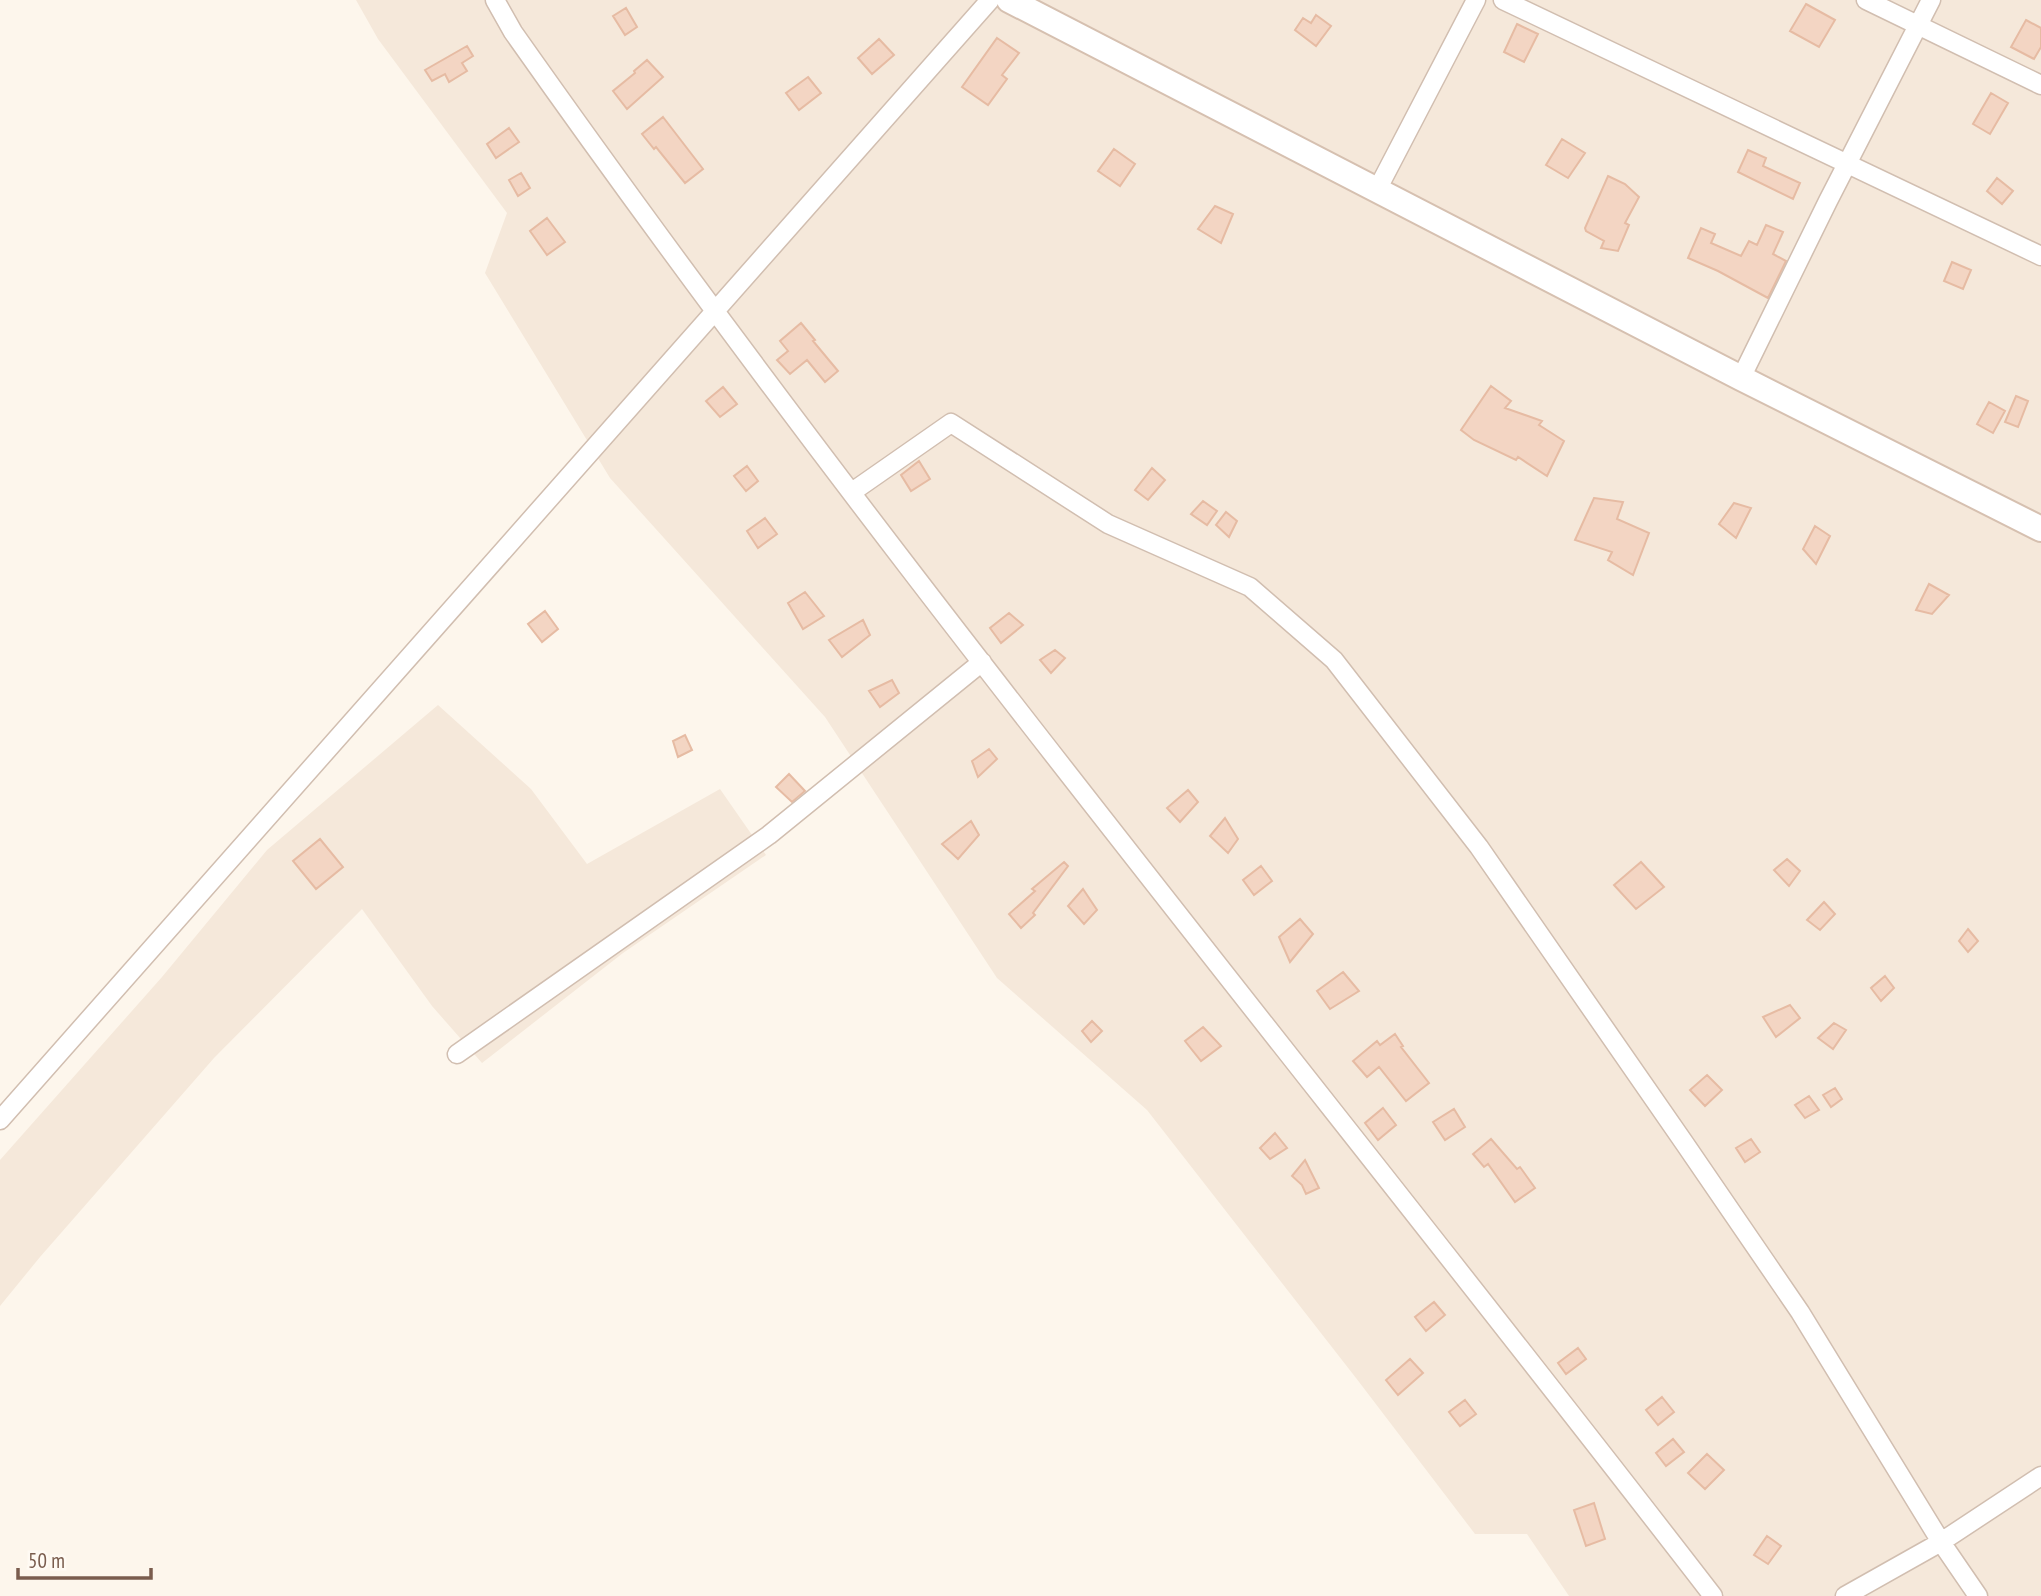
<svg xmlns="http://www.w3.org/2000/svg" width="2041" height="1596" font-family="'PT Sans Narrow',sans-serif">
	<rect width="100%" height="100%" fill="#fdf6ec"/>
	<path fill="#f5e8da" d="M 356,0 L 2041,0 L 2041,1596 L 1569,1596 L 1527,1534 L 1475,1534 L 1356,1378 L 1147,1110 L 997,978 L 825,717 L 610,478 L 485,273 L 507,213 L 378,39 Z
		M 438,705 L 531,789 L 587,864 L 720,789 L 766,855 L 623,953 L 482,1063 L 432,1006 L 362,909 L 214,1058 L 40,1257 L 0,1306 L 0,1160 L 162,977 L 267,850 Z"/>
	<path fill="#f3d5c3" stroke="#e6bba3" stroke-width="2" d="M 1806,4 L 1835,20 L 1819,47 L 1790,31 Z
		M 626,8 L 637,27 L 625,35 L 613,16 Z
		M 1316,15 L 1331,26 L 1316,46 L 1295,30 L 1303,18 L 1311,23 Z
		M 2026,20 L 2041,28 L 2041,47 L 2034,59 L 2011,47 Z
		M 1517,24 L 1538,34 L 1524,62 L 1504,52 Z
		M 997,38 L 1019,53 L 1002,75 L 1007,79 L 988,105 L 962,87 Z
		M 879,39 L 894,55 L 872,74 L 858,58 Z
		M 467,46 L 473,56 L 462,63 L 467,71 L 449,82 L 445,74 L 432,81 L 425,70 Z
		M 647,60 L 663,77 L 627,109 L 613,91 L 635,73 L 634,71 Z
		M 808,77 L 821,93 L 799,110 L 786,93 Z
		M 1991,93 L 2008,103 L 1990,134 L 1973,124 Z
		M 663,117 L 703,169 L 685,183 L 656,147 L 654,149 L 642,134 Z
		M 509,128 L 519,142 L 496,158 L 487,144 Z
		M 1562,139 L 1585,153 L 1568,178 L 1546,165 Z
		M 1114,149 L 1135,164 L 1120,186 L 1098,171 Z
		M 1748,150 L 1766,158 L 1763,166 L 1800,183 L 1793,199 L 1738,172 Z
		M 521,173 L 530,188 L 518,196 L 509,180 Z
		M 1608,176 L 1625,184 L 1639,197 L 1625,223 L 1629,225 L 1618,251 L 1601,248 L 1604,241 L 1586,231 L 1585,228 Z
		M 1997,178 L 2013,191 L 2002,204 L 1987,191 Z
		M 1215,206 L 1233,214 L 1221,243 L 1198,229 Z
		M 547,218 L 565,242 L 547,255 L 530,231 Z
		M 1766,225 L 1783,232 L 1773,254 L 1786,261 L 1768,298 L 1718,271 L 1688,258 L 1701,228 L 1715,234 L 1711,243 L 1741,256 L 1749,241 L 1757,245 Z
		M 1952,262 L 1971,270 L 1963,289 L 1944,281 Z
		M 801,323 L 815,340 L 813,341 L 838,371 L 825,382 L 807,360 L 790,374 L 777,360 L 788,351 L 780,341 Z
		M 1491,386 L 1511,401 L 1505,408 L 1542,421 L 1539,425 L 1564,441 L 1547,476 L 1518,457 L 1516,460 L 1474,440 L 1461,430 Z
		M 723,387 L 737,404 L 720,417 L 706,401 Z
		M 2016,396 L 2028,401 L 2018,427 L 2005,422 Z
		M 1989,402 L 2005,411 L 1993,433 L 1977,424 Z
		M 919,461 L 930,479 L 911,491 L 901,475 Z
		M 747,466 L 758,481 L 746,491 L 734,476 Z
		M 1152,468 L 1165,480 L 1148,500 L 1135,490 Z
		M 1594,498 L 1623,502 L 1617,519 L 1649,533 L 1633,575 L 1608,560 L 1612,552 L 1575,540 Z
		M 1203,501 L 1217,511 L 1207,525 L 1191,514 Z
		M 1734,503 L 1751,508 L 1736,538 L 1719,524 Z
		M 1226,512 L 1237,521 L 1229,537 L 1216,525 Z
		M 765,518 L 777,534 L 758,548 L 747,531 Z
		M 1815,526 L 1830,536 L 1816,564 L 1803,549 Z
		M 1929,584 L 1949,595 L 1932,614 L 1916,610 Z
		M 805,592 L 824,616 L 803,629 L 788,603 Z
		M 545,611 L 558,629 L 542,642 L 528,624 Z
		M 1009,613 L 1023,625 L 1001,643 L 990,628 Z
		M 863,620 L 870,635 L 842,657 L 829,640 Z
		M 1055,650 L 1065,658 L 1051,673 L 1040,660 Z
		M 892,680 L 899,693 L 880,707 L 869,691 Z
		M 685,735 L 692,750 L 678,757 L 673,741 Z
		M 989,749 L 997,759 L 978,777 L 972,761 Z
		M 789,774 L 805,791 L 792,802 L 776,787 Z
		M 1188,790 L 1198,802 L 1180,822 L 1167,808 Z
		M 1225,818 L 1238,839 L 1228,853 L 1210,836 Z
		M 971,821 L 979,835 L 958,859 L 942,844 Z
		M 320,839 L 343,867 L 316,889 L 293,861 Z
		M 1787,859 L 1800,871 L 1789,886 L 1774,870 Z
		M 1064,862 L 1068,866 L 1033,913 L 1035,915 L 1021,928 L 1009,914 L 1035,891 L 1032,889 Z
		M 1641,862 L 1664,887 L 1636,909 L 1614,885 Z
		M 1261,866 L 1272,881 L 1254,895 L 1243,880 Z
		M 1083,889 L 1097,910 L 1084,924 L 1068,906 Z
		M 1824,902 L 1835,914 L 1820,930 L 1807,920 Z
		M 1300,919 L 1313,934 L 1290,962 L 1279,937 Z
		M 1968,929 L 1978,941 L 1968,952 L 1959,941 Z
		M 1343,972 L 1359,991 L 1330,1009 L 1317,991 Z
		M 1885,976 L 1894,988 L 1881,1001 L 1871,988 Z
		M 1790,1005 L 1800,1018 L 1776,1037 L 1763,1017 Z
		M 1092,1021 L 1102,1031 L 1091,1042 L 1082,1031 Z
		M 1834,1023 L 1846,1030 L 1833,1049 L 1818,1038 Z
		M 1203,1027 L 1221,1046 L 1201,1061 L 1185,1041 Z
		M 1395,1034 L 1403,1046 L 1401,1047 L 1429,1083 L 1406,1101 L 1379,1067 L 1367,1077 L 1353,1061 L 1377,1041 L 1380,1045 Z
		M 1707,1075 L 1722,1090 L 1705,1106 L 1690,1090 Z
		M 1835,1088 L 1842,1099 L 1831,1107 L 1823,1095 Z
		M 1809,1096 L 1819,1110 L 1805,1118 L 1795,1105 Z
		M 1383,1108 L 1396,1125 L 1378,1140 L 1365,1123 Z
		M 1454,1109 L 1465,1127 L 1445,1140 L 1433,1122 Z
		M 1275,1133 L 1287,1148 L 1270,1159 L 1260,1148 Z
		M 1491,1139 L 1517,1169 L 1520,1167 L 1535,1188 L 1515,1202 L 1488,1164 L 1484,1167 L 1473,1154 Z
		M 1751,1139 L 1760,1152 L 1745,1162 L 1736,1148 Z
		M 1305,1160 L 1319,1188 L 1306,1194 L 1302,1185 L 1292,1176 Z
		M 1434,1302 L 1445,1315 L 1426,1331 L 1415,1317 Z
		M 1578,1348 L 1586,1359 L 1566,1374 L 1558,1363 Z
		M 1410,1359 L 1423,1373 L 1398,1395 L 1386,1380 Z
		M 1662,1397 L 1674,1412 L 1658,1425 L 1646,1410 Z
		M 1465,1400 L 1476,1414 L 1460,1426 L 1449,1412 Z
		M 1673,1439 L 1684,1452 L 1666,1466 L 1656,1453 Z
		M 1707,1454 L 1724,1470 L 1705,1489 L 1688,1473 Z
		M 1594,1503 L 1605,1539 L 1586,1546 L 1574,1510 Z
		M 1767,1536 L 1781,1546 L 1768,1564 L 1754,1555 Z"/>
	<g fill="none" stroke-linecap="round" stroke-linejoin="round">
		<defs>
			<path id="minor" d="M 495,0 L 513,32 C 892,570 1312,1076 1713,1596
				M 1503,0 L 2041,256
				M 1866,0 L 2041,85
				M 1377,190 L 1476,0
				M 1741,378 L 1828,201 L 1931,0
				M 852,492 L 951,423 L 1108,524 L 1250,587 L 1334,660 L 1479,847 L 1685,1144 L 1800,1312 L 1941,1542 L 1978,1596
				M 457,1054 L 769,835 L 982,662
				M 0,1120 L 990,0
				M 1845,1596 L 1941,1542 L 2041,1476"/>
			<path id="secondary" d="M 1009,0 L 1741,378 L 2041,529"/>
		</defs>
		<use href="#minor" stroke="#d1beb0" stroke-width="21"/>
		<use href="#secondary" stroke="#d6c0b0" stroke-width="28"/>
		<use href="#minor" stroke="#fff" stroke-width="18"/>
		<use href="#secondary" stroke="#fff" stroke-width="24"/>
	</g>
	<path d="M18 1568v10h133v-10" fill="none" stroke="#7a5c4d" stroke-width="3.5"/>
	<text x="28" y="1568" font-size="21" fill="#7a5c4d" stroke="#fffaf3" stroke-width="5" paint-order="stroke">50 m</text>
</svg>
